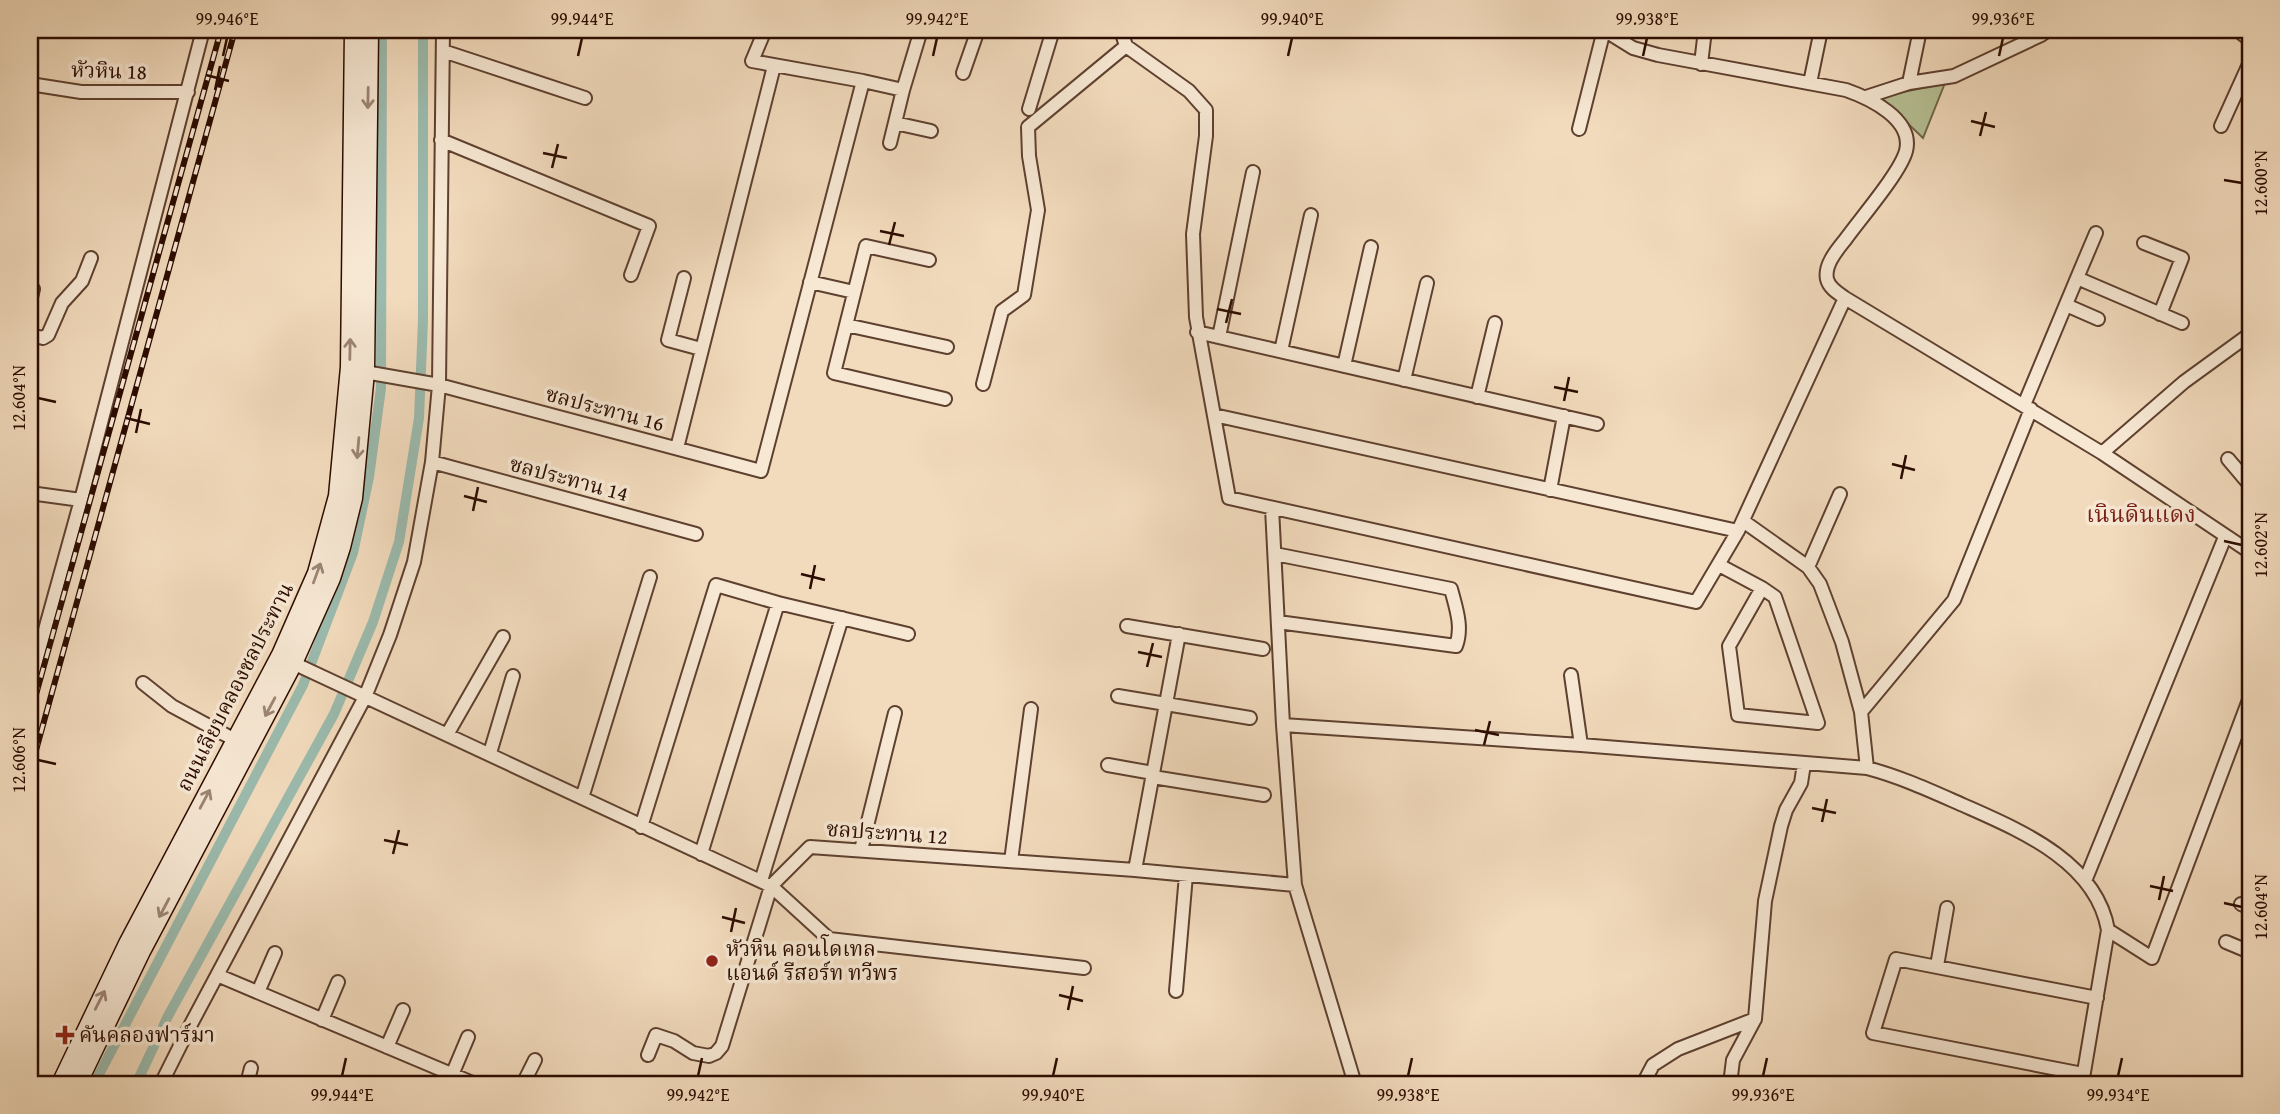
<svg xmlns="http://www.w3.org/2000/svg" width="2280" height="1114" font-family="'Gentium Book Plus','Noto Serif Thai',serif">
	<rect width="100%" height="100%" fill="#f2dbbd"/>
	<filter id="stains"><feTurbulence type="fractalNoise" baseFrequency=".00286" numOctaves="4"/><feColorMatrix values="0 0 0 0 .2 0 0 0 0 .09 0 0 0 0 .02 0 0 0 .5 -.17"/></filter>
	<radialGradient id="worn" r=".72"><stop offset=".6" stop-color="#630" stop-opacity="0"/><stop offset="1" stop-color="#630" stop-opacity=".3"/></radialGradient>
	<path fill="#b6c195" stroke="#71664a" stroke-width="2" d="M 1945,83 L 1923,138 L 1880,97 Z"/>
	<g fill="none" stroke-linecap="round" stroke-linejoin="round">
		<path stroke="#9bbbae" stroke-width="10" d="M 94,1084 L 303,685 L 353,553 L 369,477 L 381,388 L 382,30
			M 136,1084 L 168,1016 L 334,714 L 373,622 L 399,542 L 419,418 L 423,320 L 423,30"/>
		<defs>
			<path id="street" d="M 1121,30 L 1126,46 L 1189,91 L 1206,110 L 1206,136 L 1193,234 L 1196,317 L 1229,498 L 1696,602 L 1738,531 L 1845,298
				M 1604,30 L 1633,48 L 1658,55 L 1846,90 C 1869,98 1914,119 1906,151 C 1900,173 1860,219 1845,240 C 1837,250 1824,265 1827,279 C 1829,288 1838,293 1845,298 L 2102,453 L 2250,552
				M 2237,30 L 2250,40
				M 443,51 L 585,98
				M 1701,64 L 1705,30
				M 963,73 L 978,30
				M 863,81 L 903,90
				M 1810,83 L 1821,30
				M 1909,83 L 1920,30
				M 30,84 L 81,92 L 188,92
				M 1866,97 L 1909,83 L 1954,76 L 2041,35 L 2048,30
				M 1029,109 L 1053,30
				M 895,123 L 931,131
				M 2221,126 L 2250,62
				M 1579,129 L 1604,30
				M 441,140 L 649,226 L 631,275
				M 890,143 L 903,90 L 921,30
				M 2144,243 L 2182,258 L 2160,314
				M 929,260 L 866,246 L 834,373 L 945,399
				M 684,278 L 668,340 L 701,349
				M 2077,278 L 2096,233
				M 810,282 L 854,292
				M 30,302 L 33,289
				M 2066,305 L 2098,319
				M 846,325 L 947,347
				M 1197,332 L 1597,424
				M 30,335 L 43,338 L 48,335 L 62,303 L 82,281 L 91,258
				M 1219,337 L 1253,172
				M 1281,351 L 1311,215
				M 1344,366 L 1371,247
				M 365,372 L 439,385 L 761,471 L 863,81 L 752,61 L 765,30
				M 1404,380 L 1427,283
				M 983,384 L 1002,311 L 1024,295 L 1038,210 L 1029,156 L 1028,127 L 1126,46
				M 1477,397 L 1495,323
				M 2024,405 L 2077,278 L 2182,323
				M 1214,415 L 1738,531
				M 677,448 L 774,66
				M 2102,453 L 2184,382 L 2250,334
				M 2228,459 L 2250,485
				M 432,462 L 696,534
				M 1550,490 L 1564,416
				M 30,493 L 81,500
				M 1272,508 L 1283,725 L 1295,885 L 1355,1084
				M 1743,521 L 1808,567 L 1820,584 L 1842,642 L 1861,712 L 1867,768
				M 1275,554 L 1451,589 C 1456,608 1463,627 1456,646 L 1278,622
				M 1719,565 L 1762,588 L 1775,597 L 1818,723 L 1738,715 L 1729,646 L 1762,588
				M 1808,567 L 1840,494
				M 1127,626 L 1263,649
				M 293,663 L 771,886 L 810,847 L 1135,870 L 1295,885
				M 1571,675 L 1581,745
				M 143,683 L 172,706 L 235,740
				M 30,684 L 81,500 L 203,30
				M 1118,696 L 1250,718
				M 1861,712 L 1954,600 L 2031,409
				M 1283,725 L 1581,745 L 1867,768 C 1901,777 1931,791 1963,805 C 2019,830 2096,861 2108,930 L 2082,1084
				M 448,733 L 503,637
				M 490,753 L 513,676
				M 1108,765 L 1153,773
				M 1153,777 L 1264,795
				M 582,798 L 650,577
				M 641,827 L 716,585 L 778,603 L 908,634
				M 861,850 L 895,713
				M 701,854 L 778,603
				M 1011,861 L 1031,709
				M 1135,870 L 1179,634
				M 761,881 L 842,618
				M 2085,881 L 2225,537
				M 2241,904 L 2250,908
				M 2108,930 L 2152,958 L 2250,697
				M 2226,942 L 2250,952
				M 1937,966 L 1947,908
				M 217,975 L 475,1084
				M 1176,991 L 1186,875
				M 258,992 L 275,953
				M 322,1020 L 338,982
				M 387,1047 L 403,1010
				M 648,1055 L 656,1035 L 674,1041 L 693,1053 L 709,1056 L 716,1053 L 722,1046 L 771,886 L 829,939 L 1084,968
				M 2083,1074 L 1873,1033 L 1896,959 L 2097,998
				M 452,1075 L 468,1037
				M 161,1084 L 190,1026 L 365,697 L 390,635 L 414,562 L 432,462 L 439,385 L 443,30
				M 247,1084 L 251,1068
				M 523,1084 L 535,1060
				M 1643,1084 L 1653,1065 L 1678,1049 L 1755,1019 L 1765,901 L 1781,826 L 1786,810 L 1801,783 L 1804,764
				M 1730,1084 L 1733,1060 L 1755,1019"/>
			<path id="secondary" d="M 61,1084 L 128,944 L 281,655 L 317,573 L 338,496 L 350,367 L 354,30
				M 77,1084 L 141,951 L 293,663 L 331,578 L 341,547 L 353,498 L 365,372 L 369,30"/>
		</defs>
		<use href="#street" stroke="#5e402f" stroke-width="16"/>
		<use href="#secondary" stroke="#2c0c00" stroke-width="21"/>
		<use href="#street" stroke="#f7e8d4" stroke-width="12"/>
		<use href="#secondary" stroke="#f7e8d4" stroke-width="18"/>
		<defs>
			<path id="rail" d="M 30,716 L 221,30
				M 30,772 L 235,30"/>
		</defs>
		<use href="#rail" stroke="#2c0c00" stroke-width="6"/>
		<use href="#rail" stroke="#f7e8d4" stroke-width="3.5" stroke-dasharray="10" stroke-linecap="butt"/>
	</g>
	<defs><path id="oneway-shaft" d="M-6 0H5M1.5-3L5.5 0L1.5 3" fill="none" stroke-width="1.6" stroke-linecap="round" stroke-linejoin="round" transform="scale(1.75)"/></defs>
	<g stroke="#9c8575">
		<use href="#oneway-shaft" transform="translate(368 98) rotate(91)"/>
		<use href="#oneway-shaft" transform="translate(350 349) rotate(-89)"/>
		<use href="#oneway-shaft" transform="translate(358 448) rotate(95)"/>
		<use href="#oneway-shaft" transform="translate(317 573) rotate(-70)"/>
		<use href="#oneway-shaft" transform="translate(270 707) rotate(118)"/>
		<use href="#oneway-shaft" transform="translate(205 799) rotate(-62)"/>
		<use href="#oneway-shaft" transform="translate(164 908) rotate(118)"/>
		<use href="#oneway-shaft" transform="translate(100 1000) rotate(-63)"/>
	</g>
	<path fill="none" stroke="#2c0c00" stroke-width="2.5" d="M 223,56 L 227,38M 578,56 L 582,38M 933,56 L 937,38M 1288,56 L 1292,38M 1643,56 L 1647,38M 1999,56 L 2003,38M 206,75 L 229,81M 215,90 L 220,66M 1971,121 L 1995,127M 1980,136 L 1986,112M 543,153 L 567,158M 552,168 L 558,144M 2224,180 L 2242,183M 880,231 L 904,236M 889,245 L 895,222M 1217,309 L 1241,314M 1226,323 L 1232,299M 1554,387 L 1578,392M 38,398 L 56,402M 1564,401 L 1569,377M 126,418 L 150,424M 136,433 L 141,409M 1892,464 L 1915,470M 1901,479 L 1906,455M 464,496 L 487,502M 473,511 L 478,487M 2224,541 L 2242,545M 801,574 L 825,580M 810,589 L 815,565M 1138,652 L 1162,657M 1147,667 L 1153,643M 1475,730 L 1499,735M 1484,745 L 1490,721M 38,760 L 56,764M 1812,808 L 1836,813M 1822,822 L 1827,799M 384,840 L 408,845M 393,854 L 399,830M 2150,886 L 2173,891M 2159,900 L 2164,876M 2224,903 L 2242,907M 722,917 L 745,923M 731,932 L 736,908M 1059,995 L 1083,1001M 1068,1010 L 1073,986M 342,1076 L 346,1058M 698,1076 L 702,1058M 1053,1076 L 1057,1058M 1408,1076 L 1412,1058M 1763,1076 L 1767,1058M 2118,1076 L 2122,1058"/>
	<g fill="#8f2418" stroke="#f7e8d4" stroke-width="2.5">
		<circle cx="712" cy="961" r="7"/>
		<path d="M61.5 1024.5h7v7h7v7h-7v7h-7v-7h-7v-7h7z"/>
	</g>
	<g text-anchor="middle" stroke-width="7" stroke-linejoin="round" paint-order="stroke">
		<g font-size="21" fill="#2c0c00" stroke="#f7e8d4">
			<text transform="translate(109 71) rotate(2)" y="7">หัวหิน 18</text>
			<text transform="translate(605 409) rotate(15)" y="7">ชลประทาน 16</text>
			<text transform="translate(569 479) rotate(15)" y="7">ชลประทาน 14</text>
			<text transform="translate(235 687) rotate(-63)" y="7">ถนนเลียบคลองชลประทาน</text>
			<text transform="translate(887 833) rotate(4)" y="7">ชลประทาน 12</text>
		</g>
		<g font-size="21" fill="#2c0c00" stroke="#f7e8d4" text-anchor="start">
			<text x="726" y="956">หัวหิน คอนโดเทล<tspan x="726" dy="24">แอนด์ รีสอร์ท ทวีพร</tspan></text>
			<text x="79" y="1042">คันคลองฟาร์มา</text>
		</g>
		<g font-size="23" fill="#7a1f14" stroke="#f7e8d4">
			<text x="2141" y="522">เนินดินแดง</text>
		</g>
	</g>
	<rect width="2280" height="1114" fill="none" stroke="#f2dbbd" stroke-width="77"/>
	<rect x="38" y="38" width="2204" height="1038" fill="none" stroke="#2c0c00" stroke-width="2.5"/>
	<g font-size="18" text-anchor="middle" fill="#2c0c00">
		<text x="227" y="25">99.946°E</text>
		<text x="582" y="25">99.944°E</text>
		<text x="937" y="25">99.942°E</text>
		<text x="1292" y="25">99.940°E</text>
		<text x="1647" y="25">99.938°E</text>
		<text x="2003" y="25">99.936°E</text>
		<text transform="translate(2261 183) rotate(-90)" y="6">12.600°N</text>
		<text transform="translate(19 398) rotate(-90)" y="6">12.604°N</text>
		<text transform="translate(2261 545) rotate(-90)" y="6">12.602°N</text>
		<text transform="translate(19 760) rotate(-90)" y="6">12.606°N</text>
		<text transform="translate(2261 907) rotate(-90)" y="6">12.604°N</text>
		<text x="342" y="1101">99.944°E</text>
		<text x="698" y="1101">99.942°E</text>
		<text x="1053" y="1101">99.940°E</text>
		<text x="1408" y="1101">99.938°E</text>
		<text x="1763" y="1101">99.936°E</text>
		<text x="2118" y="1101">99.934°E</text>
	</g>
	<rect width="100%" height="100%" filter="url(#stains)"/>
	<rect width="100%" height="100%" fill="url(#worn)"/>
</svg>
